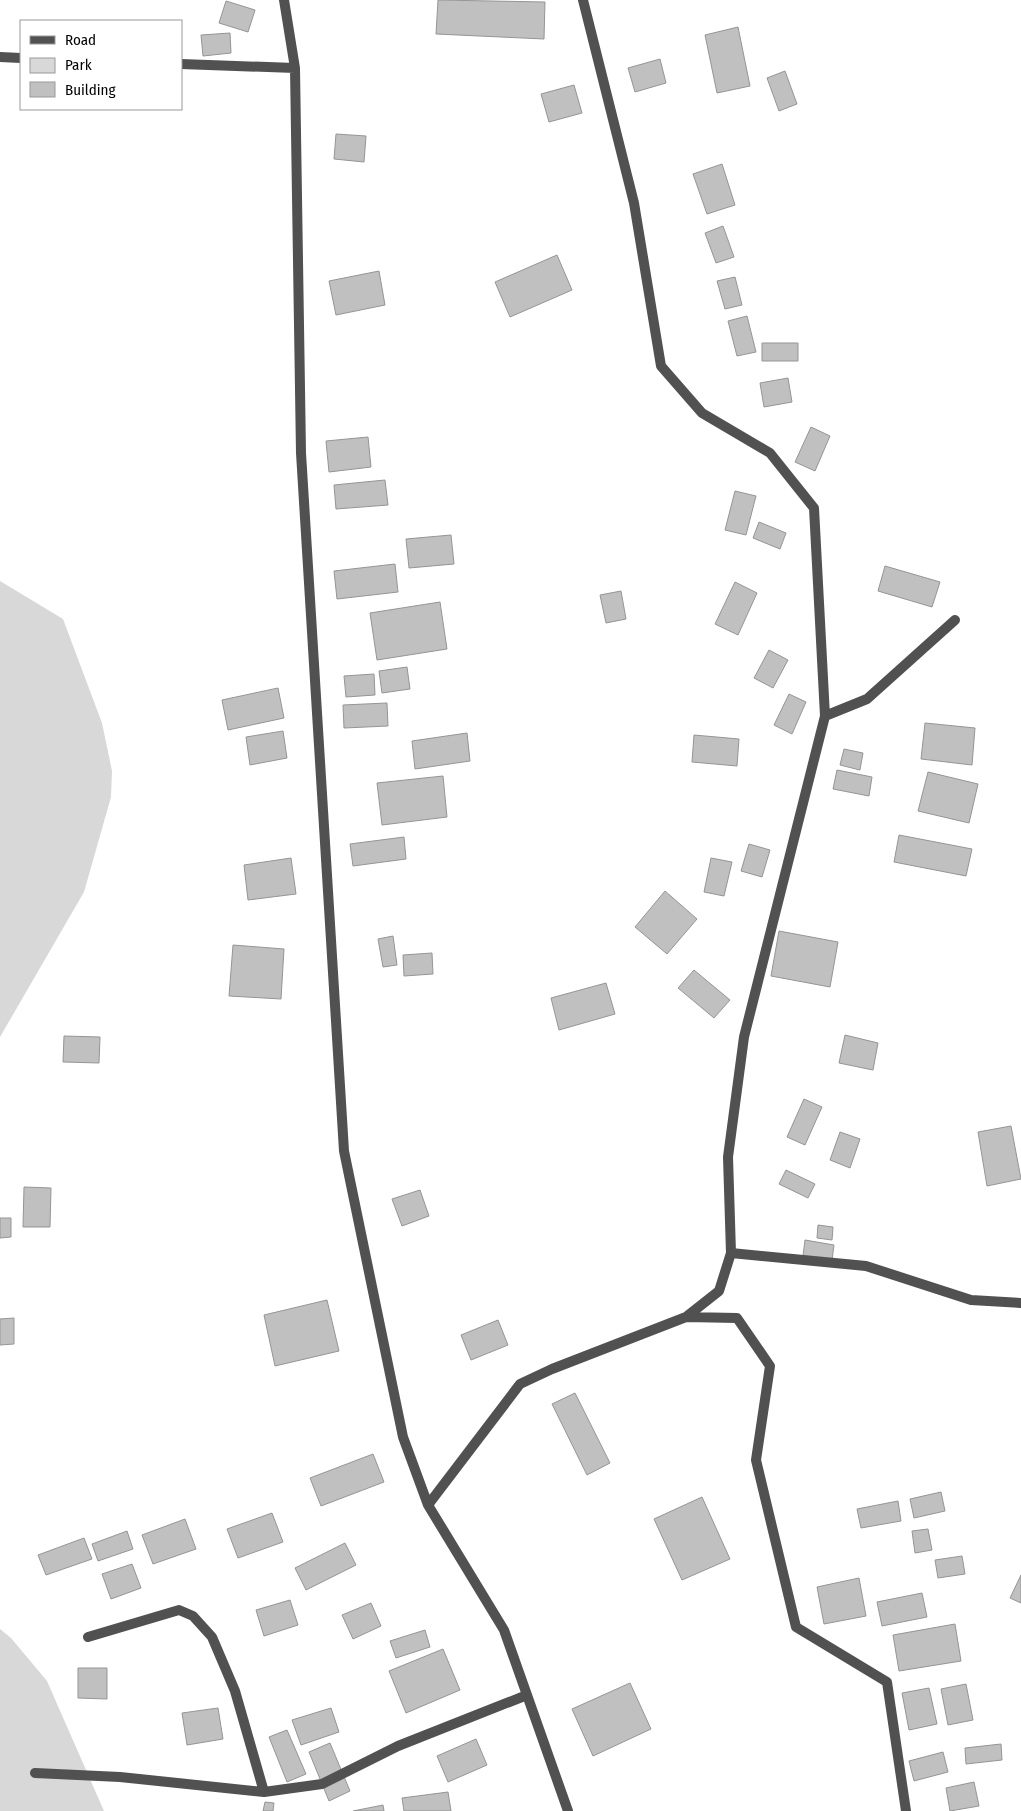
<svg xmlns="http://www.w3.org/2000/svg" width="1021" height="1811" font-family="'Fira Sans Condensed',sans-serif">
	<rect width="100%" height="100%" fill="#fff"/>
	<path fill="#d8d8d8" d="M 0,581 L 63,619 L 102,723 L 112,771 L 111,797 L 84,892 L 0,1037 Z
		M 0,1629 L 11,1638 L 47,1681 L 104,1811 L 0,1811 Z"/>
	<path fill="#c0c0c0" stroke="#959595" d="M 438,0 L 545,2 L 544,39 L 436,34 Z
		M 226,1 L 255,10 L 248,32 L 219,23 Z
		M 738,27 L 750,86 L 717,93 L 705,35 Z
		M 230,33 L 231,53 L 203,56 L 201,35 Z
		M 660,59 L 666,83 L 635,92 L 628,68 Z
		M 785,71 L 797,104 L 779,111 L 767,78 Z
		M 574,85 L 582,113 L 549,122 L 541,94 Z
		M 336,134 L 366,136 L 364,162 L 334,159 Z
		M 722,164 L 735,205 L 707,214 L 693,174 Z
		M 723,226 L 734,257 L 716,263 L 705,233 Z
		M 557,255 L 572,290 L 510,317 L 495,282 Z
		M 379,271 L 385,305 L 336,315 L 329,281 Z
		M 735,277 L 742,305 L 725,309 L 717,281 Z
		M 747,316 L 756,352 L 737,356 L 728,321 Z
		M 762,343 L 798,343 L 798,361 L 762,361 Z
		M 788,378 L 792,402 L 764,407 L 760,383 Z
		M 811,427 L 830,436 L 815,471 L 795,462 Z
		M 368,437 L 371,467 L 329,472 L 326,441 Z
		M 385,480 L 388,505 L 336,509 L 334,485 Z
		M 735,491 L 756,496 L 746,535 L 725,530 Z
		M 759,522 L 786,533 L 780,549 L 753,538 Z
		M 451,535 L 454,564 L 409,568 L 406,539 Z
		M 395,564 L 398,592 L 337,599 L 334,571 Z
		M 885,566 L 940,582 L 932,607 L 878,591 Z
		M 735,582 L 757,593 L 738,635 L 715,624 Z
		M 621,591 L 626,619 L 606,623 L 600,595 Z
		M 440,602 L 447,649 L 377,660 L 370,613 Z
		M 769,650 L 788,660 L 773,688 L 754,678 Z
		M 407,667 L 410,689 L 382,693 L 379,671 Z
		M 374,674 L 375,695 L 346,697 L 344,676 Z
		M 278,688 L 284,718 L 228,730 L 222,700 Z
		M 789,694 L 806,702 L 792,734 L 774,725 Z
		M 387,703 L 388,726 L 344,728 L 343,705 Z
		M 925,723 L 975,728 L 972,765 L 921,759 Z
		M 283,731 L 287,758 L 250,765 L 246,737 Z
		M 467,733 L 470,761 L 415,769 L 412,741 Z
		M 694,735 L 739,739 L 737,766 L 692,762 Z
		M 844,749 L 863,753 L 860,770 L 840,765 Z
		M 837,770 L 872,777 L 869,796 L 833,789 Z
		M 928,772 L 978,784 L 969,823 L 918,811 Z
		M 443,776 L 447,817 L 382,825 L 377,783 Z
		M 899,835 L 972,849 L 966,876 L 894,862 Z
		M 404,837 L 406,859 L 353,866 L 350,844 Z
		M 749,844 L 770,850 L 762,877 L 741,871 Z
		M 291,858 L 296,894 L 248,900 L 244,865 Z
		M 711,858 L 732,862 L 724,896 L 704,892 Z
		M 665,891 L 697,919 L 667,954 L 635,927 Z
		M 779,931 L 838,942 L 830,987 L 771,976 Z
		M 393,936 L 397,965 L 383,967 L 378,939 Z
		M 233,945 L 284,949 L 281,999 L 229,996 Z
		M 432,953 L 433,974 L 404,976 L 403,955 Z
		M 694,970 L 730,1000 L 714,1018 L 678,988 Z
		M 606,983 L 615,1014 L 559,1030 L 551,998 Z
		M 845,1035 L 878,1043 L 873,1070 L 839,1063 Z
		M 64,1036 L 100,1037 L 99,1063 L 63,1062 Z
		M 804,1099 L 822,1107 L 805,1145 L 787,1137 Z
		M 1011,1126 L 1021,1179 L 987,1186 L 978,1132 Z
		M 840,1132 L 860,1139 L 850,1168 L 830,1160 Z
		M 786,1170 L 815,1184 L 808,1198 L 779,1184 Z
		M 24,1187 L 51,1188 L 50,1227 L 23,1227 Z
		M 420,1190 L 429,1216 L 402,1226 L 392,1199 Z
		M 0,1218 L 11,1218 L 11,1237 L 0,1238 Z
		M 818,1225 L 833,1227 L 832,1240 L 817,1238 Z
		M 805,1240 L 834,1245 L 832,1260 L 803,1256 Z
		M 327,1300 L 339,1351 L 275,1366 L 264,1315 Z
		M 14,1318 L 14,1344 L 0,1345 L 0,1319 Z
		M 498,1320 L 508,1345 L 471,1360 L 461,1335 Z
		M 575,1393 L 610,1463 L 587,1475 L 552,1404 Z
		M 373,1454 L 384,1482 L 321,1506 L 310,1478 Z
		M 941,1492 L 945,1511 L 914,1518 L 910,1499 Z
		M 702,1497 L 730,1559 L 682,1580 L 654,1519 Z
		M 898,1501 L 901,1521 L 861,1528 L 857,1509 Z
		M 272,1513 L 283,1542 L 238,1558 L 227,1529 Z
		M 185,1519 L 196,1549 L 153,1564 L 142,1535 Z
		M 928,1529 L 932,1550 L 915,1553 L 912,1531 Z
		M 127,1531 L 133,1549 L 98,1561 L 92,1544 Z
		M 84,1538 L 92,1559 L 46,1575 L 38,1555 Z
		M 345,1543 L 356,1565 L 306,1590 L 295,1568 Z
		M 962,1556 L 965,1574 L 938,1578 L 935,1560 Z
		M 132,1564 L 141,1588 L 111,1599 L 102,1574 Z
		M 1021,1575 L 1021,1603 L 1010,1598 Z
		M 859,1578 L 866,1616 L 824,1624 L 817,1587 Z
		M 922,1593 L 927,1617 L 882,1626 L 877,1602 Z
		M 290,1600 L 298,1625 L 264,1636 L 256,1610 Z
		M 371,1603 L 381,1626 L 353,1639 L 342,1615 Z
		M 955,1624 L 961,1661 L 899,1671 L 893,1635 Z
		M 425,1630 L 430,1647 L 396,1658 L 390,1641 Z
		M 443,1649 L 460,1690 L 406,1713 L 389,1671 Z
		M 78,1668 L 107,1668 L 107,1699 L 78,1698 Z
		M 630,1683 L 651,1729 L 593,1756 L 572,1709 Z
		M 966,1684 L 973,1720 L 948,1725 L 941,1689 Z
		M 929,1688 L 937,1724 L 909,1730 L 902,1693 Z
		M 218,1708 L 223,1739 L 187,1745 L 182,1713 Z
		M 331,1708 L 339,1732 L 301,1745 L 292,1720 Z
		M 287,1730 L 306,1774 L 287,1782 L 269,1737 Z
		M 476,1739 L 487,1765 L 448,1782 L 437,1756 Z
		M 330,1743 L 350,1791 L 329,1801 L 309,1752 Z
		M 1001,1744 L 1002,1760 L 966,1764 L 965,1748 Z
		M 943,1752 L 948,1772 L 914,1781 L 909,1761 Z
		M 974,1782 L 979,1806 L 950,1811 L 946,1788 Z
		M 448,1792 L 451,1811 L 404,1811 L 402,1798 Z
		M 265,1802 L 274,1803 L 273,1811 L 263,1811 Z
		M 383,1805 L 384,1811 L 353,1811 Z"/>
	<g fill="none" stroke-linecap="round" stroke-linejoin="round">
		<path stroke="#515151" stroke-width="10" d="M 284,0 L 295,68 L 301,453 L 344,1151 L 403,1437 L 428,1505 L 504,1630 L 568,1811
			M 0,57 L 21,58
			M 181,64 L 295,68
			M 825,716 L 867,699 L 955,620
			M 731,1253 L 866,1266 L 971,1300 L 1021,1303
			M 686,1317 L 737,1318 L 770,1366 L 756,1460 L 796,1627 L 887,1682 L 906,1811
			M 428,1505 L 520,1384 L 552,1369 L 686,1317 L 719,1291 L 731,1253 L 728,1157 L 744,1037 L 825,716 L 814,508 L 770,453 L 702,413 L 661,366 L 634,203 L 583,0
			M 88,1637 L 179,1610 L 193,1616 L 212,1637 L 235,1691 L 264,1792
			M 35,1773 L 120,1777 L 264,1792 L 322,1784 L 398,1746 L 527,1695"/>
	</g>
	<rect x="20" y="20" width="162" height="90" fill="#ffffff" stroke="#999999"/>
	<rect x="30" y="36" width="25" height="8" fill="#515151" stroke="#999999"/>
	<text x="65" y="45" font-size="15" fill="#000000">Road</text>
	<rect x="30" y="58" width="25" height="15" fill="#d8d8d8" stroke="#999999"/>
	<text x="65" y="70" font-size="15" fill="#000000">Park</text>
	<rect x="30" y="82" width="25" height="15" fill="#c0c0c0" stroke="#999999"/>
	<text x="65" y="95" font-size="15" fill="#000000">Building</text>
</svg>
